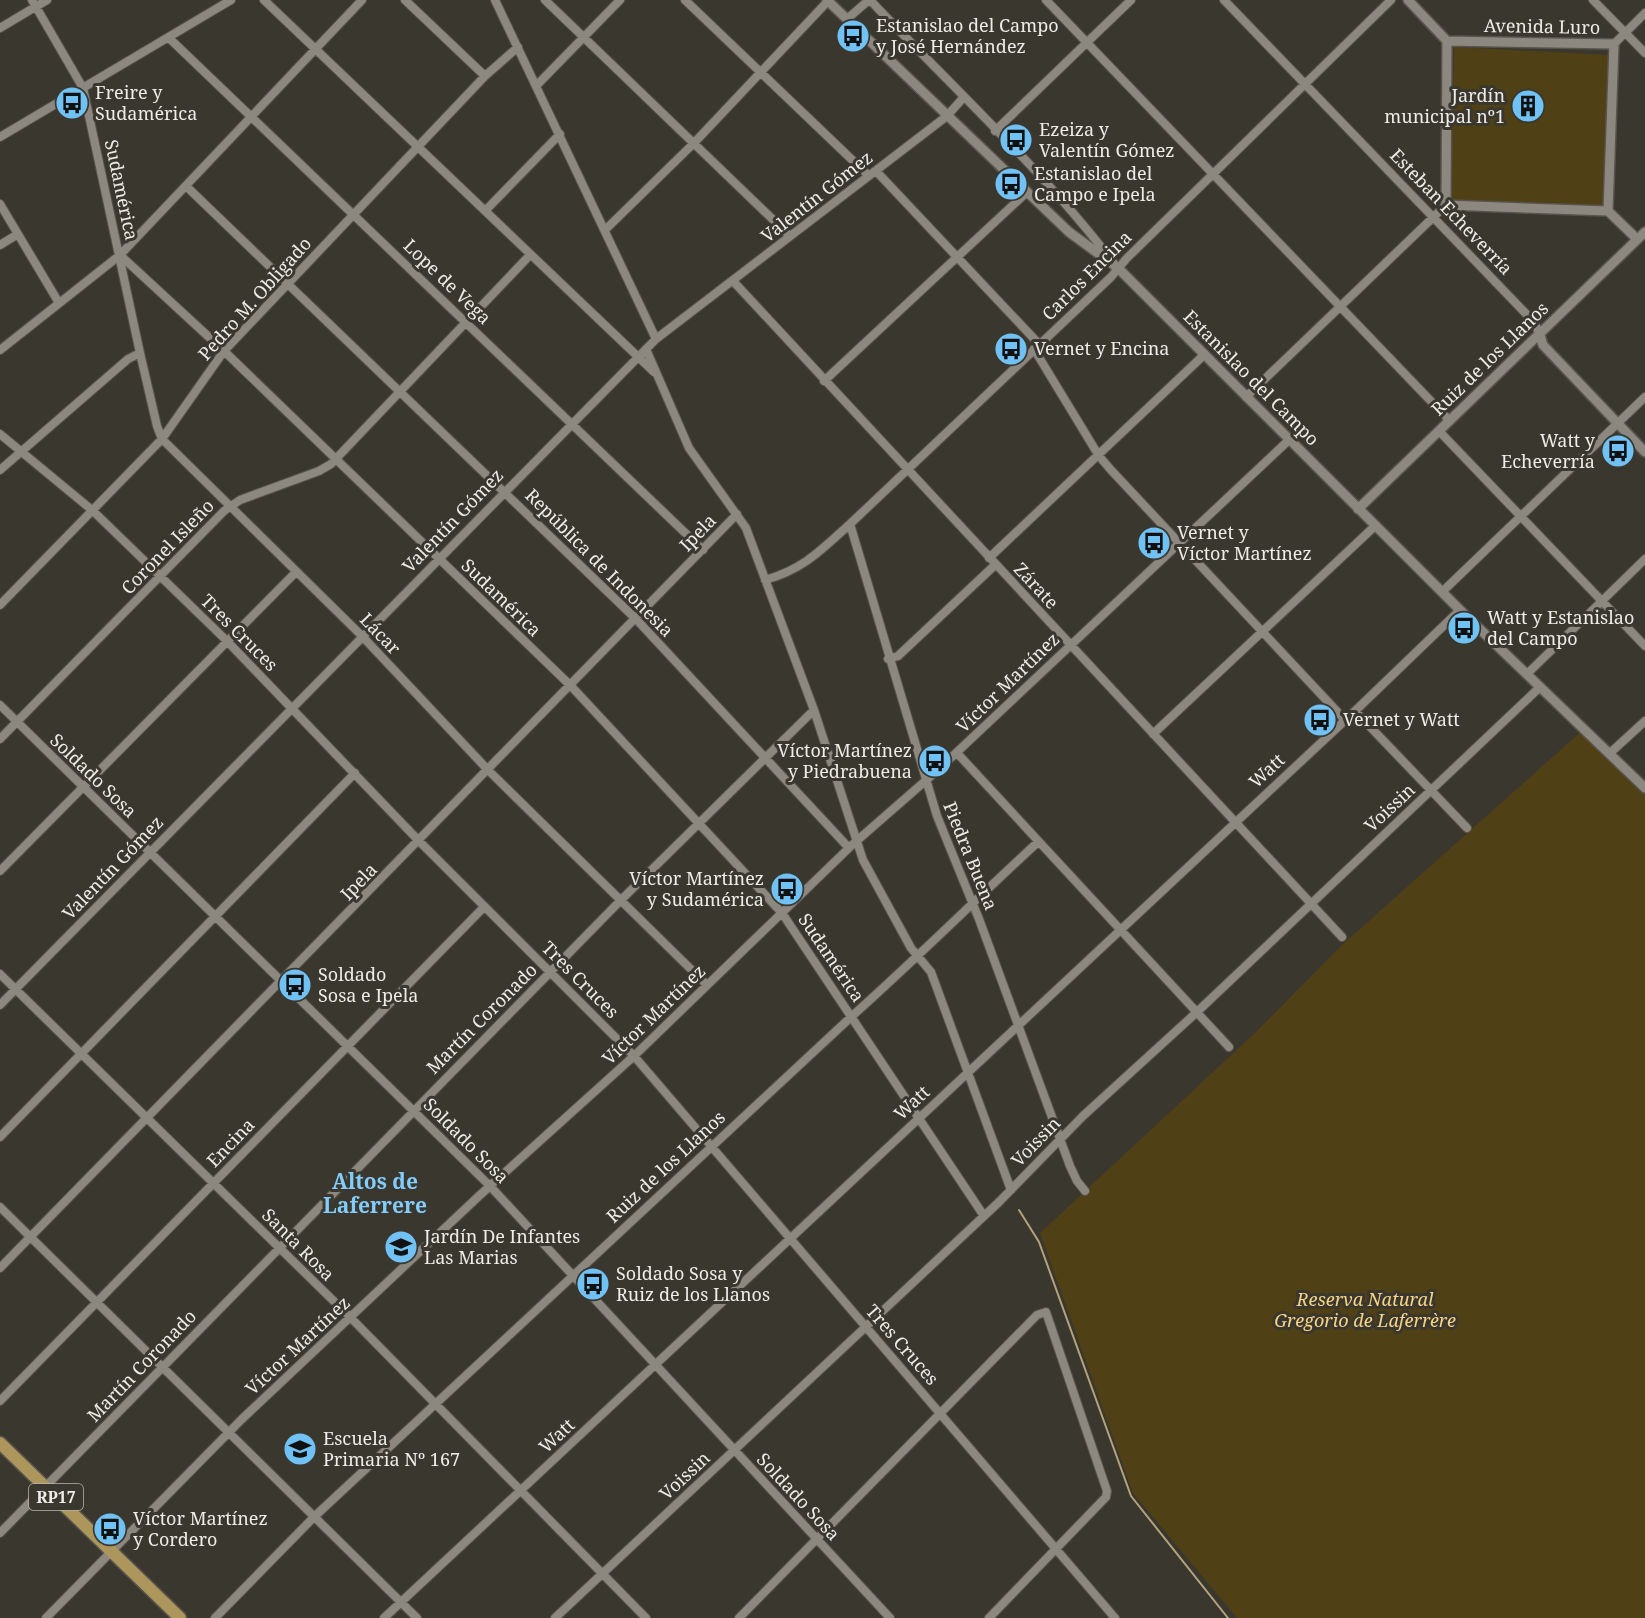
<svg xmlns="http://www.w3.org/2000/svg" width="1645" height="1618" font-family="'Noto Serif',serif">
	<rect width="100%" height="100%" fill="#3a372f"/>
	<path fill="#504015" d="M 1454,47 L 1611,55 L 1606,206 L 1451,203 Z
		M 1584,729 L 1645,787 L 1645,1618 L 1237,1618 L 1133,1493 L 1040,1233 L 1256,1032 L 1343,944 Z"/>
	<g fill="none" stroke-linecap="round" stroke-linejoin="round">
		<path stroke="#b3a37c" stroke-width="2" d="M 1019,1210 L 1039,1242 L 1131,1496 L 1228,1618"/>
		<defs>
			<path id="minor" d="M 32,0 L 83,88 L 140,353 L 157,426 L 162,439 L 362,636 L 488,770 L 707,985
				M 264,0 L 654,372
				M 405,0 L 485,76
				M 495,0 L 656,339
				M 545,0 L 790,236
				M 685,0 L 869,176
				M 870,0 C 951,86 1041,168 1113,262
				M 1046,0 L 1450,421
				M 1224,0 L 1534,322 L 1540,335
				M 1593,0 L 1645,53
				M 847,19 L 869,0
				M 0,28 L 47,0
				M 169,38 L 703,550
				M 1614,44 L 1645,13
				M 537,85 L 620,0
				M 995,131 L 1131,0
				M 0,137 L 231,0
				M 876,171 L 1039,344
				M 186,186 L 636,619 L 849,848
				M 0,204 L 59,303
				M 485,211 L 560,134
				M 605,230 L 694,143 L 828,1
				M 0,245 L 18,234
				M 120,255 L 224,351 L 571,686 L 782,913 L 984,1216
				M 733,281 L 1342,937
				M 646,349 L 689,448 L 746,528 L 814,710 L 863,860 L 911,948 L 931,972 L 1011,1190
				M 1034,349 L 1099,456 L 1111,470 L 1345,720
				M 0,350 L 120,255 L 362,0
				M 824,381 L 1027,192
				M 1246,397 L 1446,205
				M 1439,431 L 1645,646
				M 0,434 L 92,510 L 227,641 L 419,841 L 634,1056 L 1115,1618
				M 0,470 L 128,359 L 140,353
				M 850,524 L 937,816 L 979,919 L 1070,1166 L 1077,1181 L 1085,1191
				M 989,558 L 1205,354
				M 765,580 C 804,569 821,550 850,524 L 1111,277 L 1127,258 L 1391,0
				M 1442,592 L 1645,397
				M 0,605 L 162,439 L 224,351 L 485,76 L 518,47
				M 888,659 L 898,656 L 995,565
				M 1527,674 L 1645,559
				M 0,705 L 490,1186 L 890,1618
				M 1355,711 L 1467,828
				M 1153,734 L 1375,526
				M 0,739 L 224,511 L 240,500 L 319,471 L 331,464 L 530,255
				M 957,753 L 1229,1047
				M 1609,754 L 1645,721
				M 0,871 L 296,572
				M 0,974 L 351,1318 L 646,1618
				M 0,1005 L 656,339 L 947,116 L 963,98
				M 0,1137 L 355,773
				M 0,1207 L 417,1618
				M 0,1268 L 737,514
				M 0,1401 L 484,907
				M 0,1533 L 621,900 L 814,710
				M 46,1618 L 242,1419 L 480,1195 L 634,1056 L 852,845 L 939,769 L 1289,440
				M 215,1618 L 314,1517 L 851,1017 C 915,960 975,900 1038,842
				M 384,1618 L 1355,711 L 1460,610
				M 555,1618 L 999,1202 L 1083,1116 L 1197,1012 L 1540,687
				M 739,1618 L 1037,1315 L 1046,1312 L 1107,1491 L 1106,1497 L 989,1618"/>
			<path id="tertiary" d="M 827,0 L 1069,232 L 1118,268 L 1460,610 L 1645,788
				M 1408,0 L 1447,41 L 1614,44 L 1608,211
				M 1447,41 L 1446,205 L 1608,211 L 1637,239
				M 1540,335 L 1543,345 L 1645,452
				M 1358,509 L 1645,232"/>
			<path id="primary" d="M 0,1443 L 180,1618"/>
		</defs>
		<use href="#minor" stroke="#57544d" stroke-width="10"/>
		<use href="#tertiary" stroke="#57544d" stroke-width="12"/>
		<use href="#primary" stroke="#57544d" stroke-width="15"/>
		<use href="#minor" stroke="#8c887f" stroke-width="8"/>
		<use href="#tertiary" stroke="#8c887f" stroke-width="9"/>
		<use href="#primary" stroke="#ad965c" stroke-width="12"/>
	</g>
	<defs>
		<symbol id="bus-disc" viewBox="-11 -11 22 22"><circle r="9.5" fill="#70c1f4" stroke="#3a372f"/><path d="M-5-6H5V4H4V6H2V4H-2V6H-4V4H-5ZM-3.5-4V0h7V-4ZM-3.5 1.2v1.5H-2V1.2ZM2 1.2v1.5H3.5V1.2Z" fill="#111"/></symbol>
		<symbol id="building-disc" viewBox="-11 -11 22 22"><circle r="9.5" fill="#70c1f4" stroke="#3a372f"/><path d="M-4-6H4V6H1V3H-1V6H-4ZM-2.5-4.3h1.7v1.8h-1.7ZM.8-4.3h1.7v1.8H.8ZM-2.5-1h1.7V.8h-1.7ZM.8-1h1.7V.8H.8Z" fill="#111"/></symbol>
		<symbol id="school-disc" viewBox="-11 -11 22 22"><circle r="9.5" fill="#70c1f4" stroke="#3a372f"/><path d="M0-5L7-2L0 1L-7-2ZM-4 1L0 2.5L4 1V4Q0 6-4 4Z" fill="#111"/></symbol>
	</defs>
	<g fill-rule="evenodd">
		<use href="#bus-disc" x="834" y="17" width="38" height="38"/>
		<use href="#bus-disc" x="53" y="84" width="38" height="38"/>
		<use href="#building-disc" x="1509" y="87" width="38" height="38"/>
		<use href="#bus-disc" x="997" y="121" width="38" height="38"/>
		<use href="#bus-disc" x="992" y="165" width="38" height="38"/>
		<use href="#bus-disc" x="992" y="330" width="38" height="38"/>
		<use href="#bus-disc" x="1599" y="432" width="38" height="38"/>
		<use href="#bus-disc" x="1135" y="524" width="38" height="38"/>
		<use href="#bus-disc" x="1445" y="609" width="38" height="38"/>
		<use href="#bus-disc" x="1301" y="701" width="38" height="38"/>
		<use href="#bus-disc" x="916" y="742" width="38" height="38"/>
		<use href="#bus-disc" x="768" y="870" width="38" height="38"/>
		<use href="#bus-disc" x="276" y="966" width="38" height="38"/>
		<use href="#school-disc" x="382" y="1228" width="38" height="38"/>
		<use href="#bus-disc" x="574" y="1265" width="38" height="38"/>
		<use href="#school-disc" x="281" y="1430" width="38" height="38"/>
		<use href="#bus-disc" x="91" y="1510" width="38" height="38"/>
	</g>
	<g text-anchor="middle" stroke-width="6" stroke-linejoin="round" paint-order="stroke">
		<rect fill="#3a372f" stroke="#b8b6af" stroke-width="1.5" x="29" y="1484" width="54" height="26" rx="4.5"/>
		<g font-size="16" font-weight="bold" fill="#eeece6">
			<text x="56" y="1503">RP17</text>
		</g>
		<g font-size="18" fill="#eeece6" stroke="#3a372f" text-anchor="start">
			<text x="876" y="32">Estanislao del Campo<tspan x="876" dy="21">y José Hernández</tspan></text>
			<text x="95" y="99">Freire y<tspan x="95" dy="21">Sudamérica</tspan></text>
			<text x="1505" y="102" text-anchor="end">Jardín<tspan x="1505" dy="21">municipal nº1</tspan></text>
			<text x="1039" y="136">Ezeiza y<tspan x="1039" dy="21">Valentín Gómez</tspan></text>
			<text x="1034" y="180">Estanislao del<tspan x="1034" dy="21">Campo e Ipela</tspan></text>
			<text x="1034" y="355">Vernet y Encina</text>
			<text x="1595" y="447" text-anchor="end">Watt y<tspan x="1595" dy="21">Echeverría</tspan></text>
			<text x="1177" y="539">Vernet y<tspan x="1177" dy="21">Víctor Martínez</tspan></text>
			<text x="1487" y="624">Watt y Estanislao<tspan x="1487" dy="21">del Campo</tspan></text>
			<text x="1343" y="726">Vernet y Watt</text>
			<text x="912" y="757" text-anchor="end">Víctor Martínez<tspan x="912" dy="21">y Piedrabuena</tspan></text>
			<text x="764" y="885" text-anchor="end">Víctor Martínez<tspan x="764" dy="21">y Sudamérica</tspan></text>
			<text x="318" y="981">Soldado<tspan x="318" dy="21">Sosa e Ipela</tspan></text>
			<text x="424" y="1243">Jardín De Infantes<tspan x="424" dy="21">Las Marias</tspan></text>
			<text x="616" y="1280">Soldado Sosa y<tspan x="616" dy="21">Ruiz de los Llanos</tspan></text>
			<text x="323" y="1445">Escuela<tspan x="323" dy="21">Primaria Nº 167</tspan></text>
			<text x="133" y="1525">Víctor Martínez<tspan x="133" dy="21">y Cordero</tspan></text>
		</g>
		<g font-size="18" fill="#eeece6" stroke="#3a372f">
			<text transform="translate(1542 27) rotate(1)" y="6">Avenida Luro</text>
			<text transform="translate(121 190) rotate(78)" y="6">Sudamérica</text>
			<text transform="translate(817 197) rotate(-38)" y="6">Valentín Gómez</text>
			<text transform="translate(1451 212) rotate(46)" y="6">Esteban Echeverría</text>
			<text transform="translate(1087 276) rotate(-45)" y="6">Carlos Encina</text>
			<text transform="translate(447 282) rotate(44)" y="6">Lope de Vega</text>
			<text transform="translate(255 299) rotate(-48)" y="6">Pedro M. Obligado</text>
			<text transform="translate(1490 359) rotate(-44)" y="6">Ruiz de los Llanos</text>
			<text transform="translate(1251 378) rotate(45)" y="6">Estanislao del Campo</text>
			<text transform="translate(453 521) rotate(-46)" y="6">Valentín Gómez</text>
			<text transform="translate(698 533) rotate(-46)" y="6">Ipela</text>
			<text transform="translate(168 547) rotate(-46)" y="6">Coronel Isleño</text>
			<text transform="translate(599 563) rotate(45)" y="6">República de Indonesia</text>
			<text transform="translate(1036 586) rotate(47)" y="6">Zárate</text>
			<text transform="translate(501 598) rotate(44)" y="6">Sudamérica</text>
			<text transform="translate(239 633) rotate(45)" y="6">Tres Cruces</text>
			<text transform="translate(380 634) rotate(46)" y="6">Lácar</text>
			<text transform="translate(1008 683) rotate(-44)" y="6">Víctor Martínez</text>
			<text transform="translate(1267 771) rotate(-43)" y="6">Watt</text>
			<text transform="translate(93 776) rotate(44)" y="6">Soldado Sosa</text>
			<text transform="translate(1390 808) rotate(-43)" y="6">Voissin</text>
			<text transform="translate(970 856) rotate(68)" y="6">Piedra Buena</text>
			<text transform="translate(113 868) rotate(-46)" y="6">Valentín Gómez</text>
			<text transform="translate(359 882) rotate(-46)" y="6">Ipela</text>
			<text transform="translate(831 958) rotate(56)" y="6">Sudamérica</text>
			<text transform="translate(580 980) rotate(45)" y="6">Tres Cruces</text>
			<text transform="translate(654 1015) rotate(-44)" y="6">Víctor Martínez</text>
			<text transform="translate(482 1019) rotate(-45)" y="6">Martín Coronado</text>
			<text transform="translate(912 1103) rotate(-43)" y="6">Watt</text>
			<text transform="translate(466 1141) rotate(45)" y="6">Soldado Sosa</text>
			<text transform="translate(1036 1142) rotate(-46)" y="6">Voissin</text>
			<text transform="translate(231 1143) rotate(-46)" y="6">Encina</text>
			<text transform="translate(666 1167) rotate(-43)" y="6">Ruiz de los Llanos</text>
			<text transform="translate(298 1245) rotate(45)" y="6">Santa Rosa</text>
			<text transform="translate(902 1345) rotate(49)" y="6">Tres Cruces</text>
			<text transform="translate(298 1346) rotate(-43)" y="6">Víctor Martínez</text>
			<text transform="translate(142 1366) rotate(-46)" y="6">Martín Coronado</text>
			<text transform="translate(557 1436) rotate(-43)" y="6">Watt</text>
			<text transform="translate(685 1476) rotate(-43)" y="6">Voissin</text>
			<text transform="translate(798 1497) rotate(47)" y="6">Soldado Sosa</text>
		</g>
		<g font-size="18" font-style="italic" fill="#f6d483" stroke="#3a372f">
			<text x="1365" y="1306">Reserva Natural<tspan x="1365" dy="21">Gregorio de Laferrère</tspan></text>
		</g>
		<g font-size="21" font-weight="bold" fill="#83cdfd" stroke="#3a372f">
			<text x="375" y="1189">Altos de<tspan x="375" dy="24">Laferrere</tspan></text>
		</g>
	</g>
</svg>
